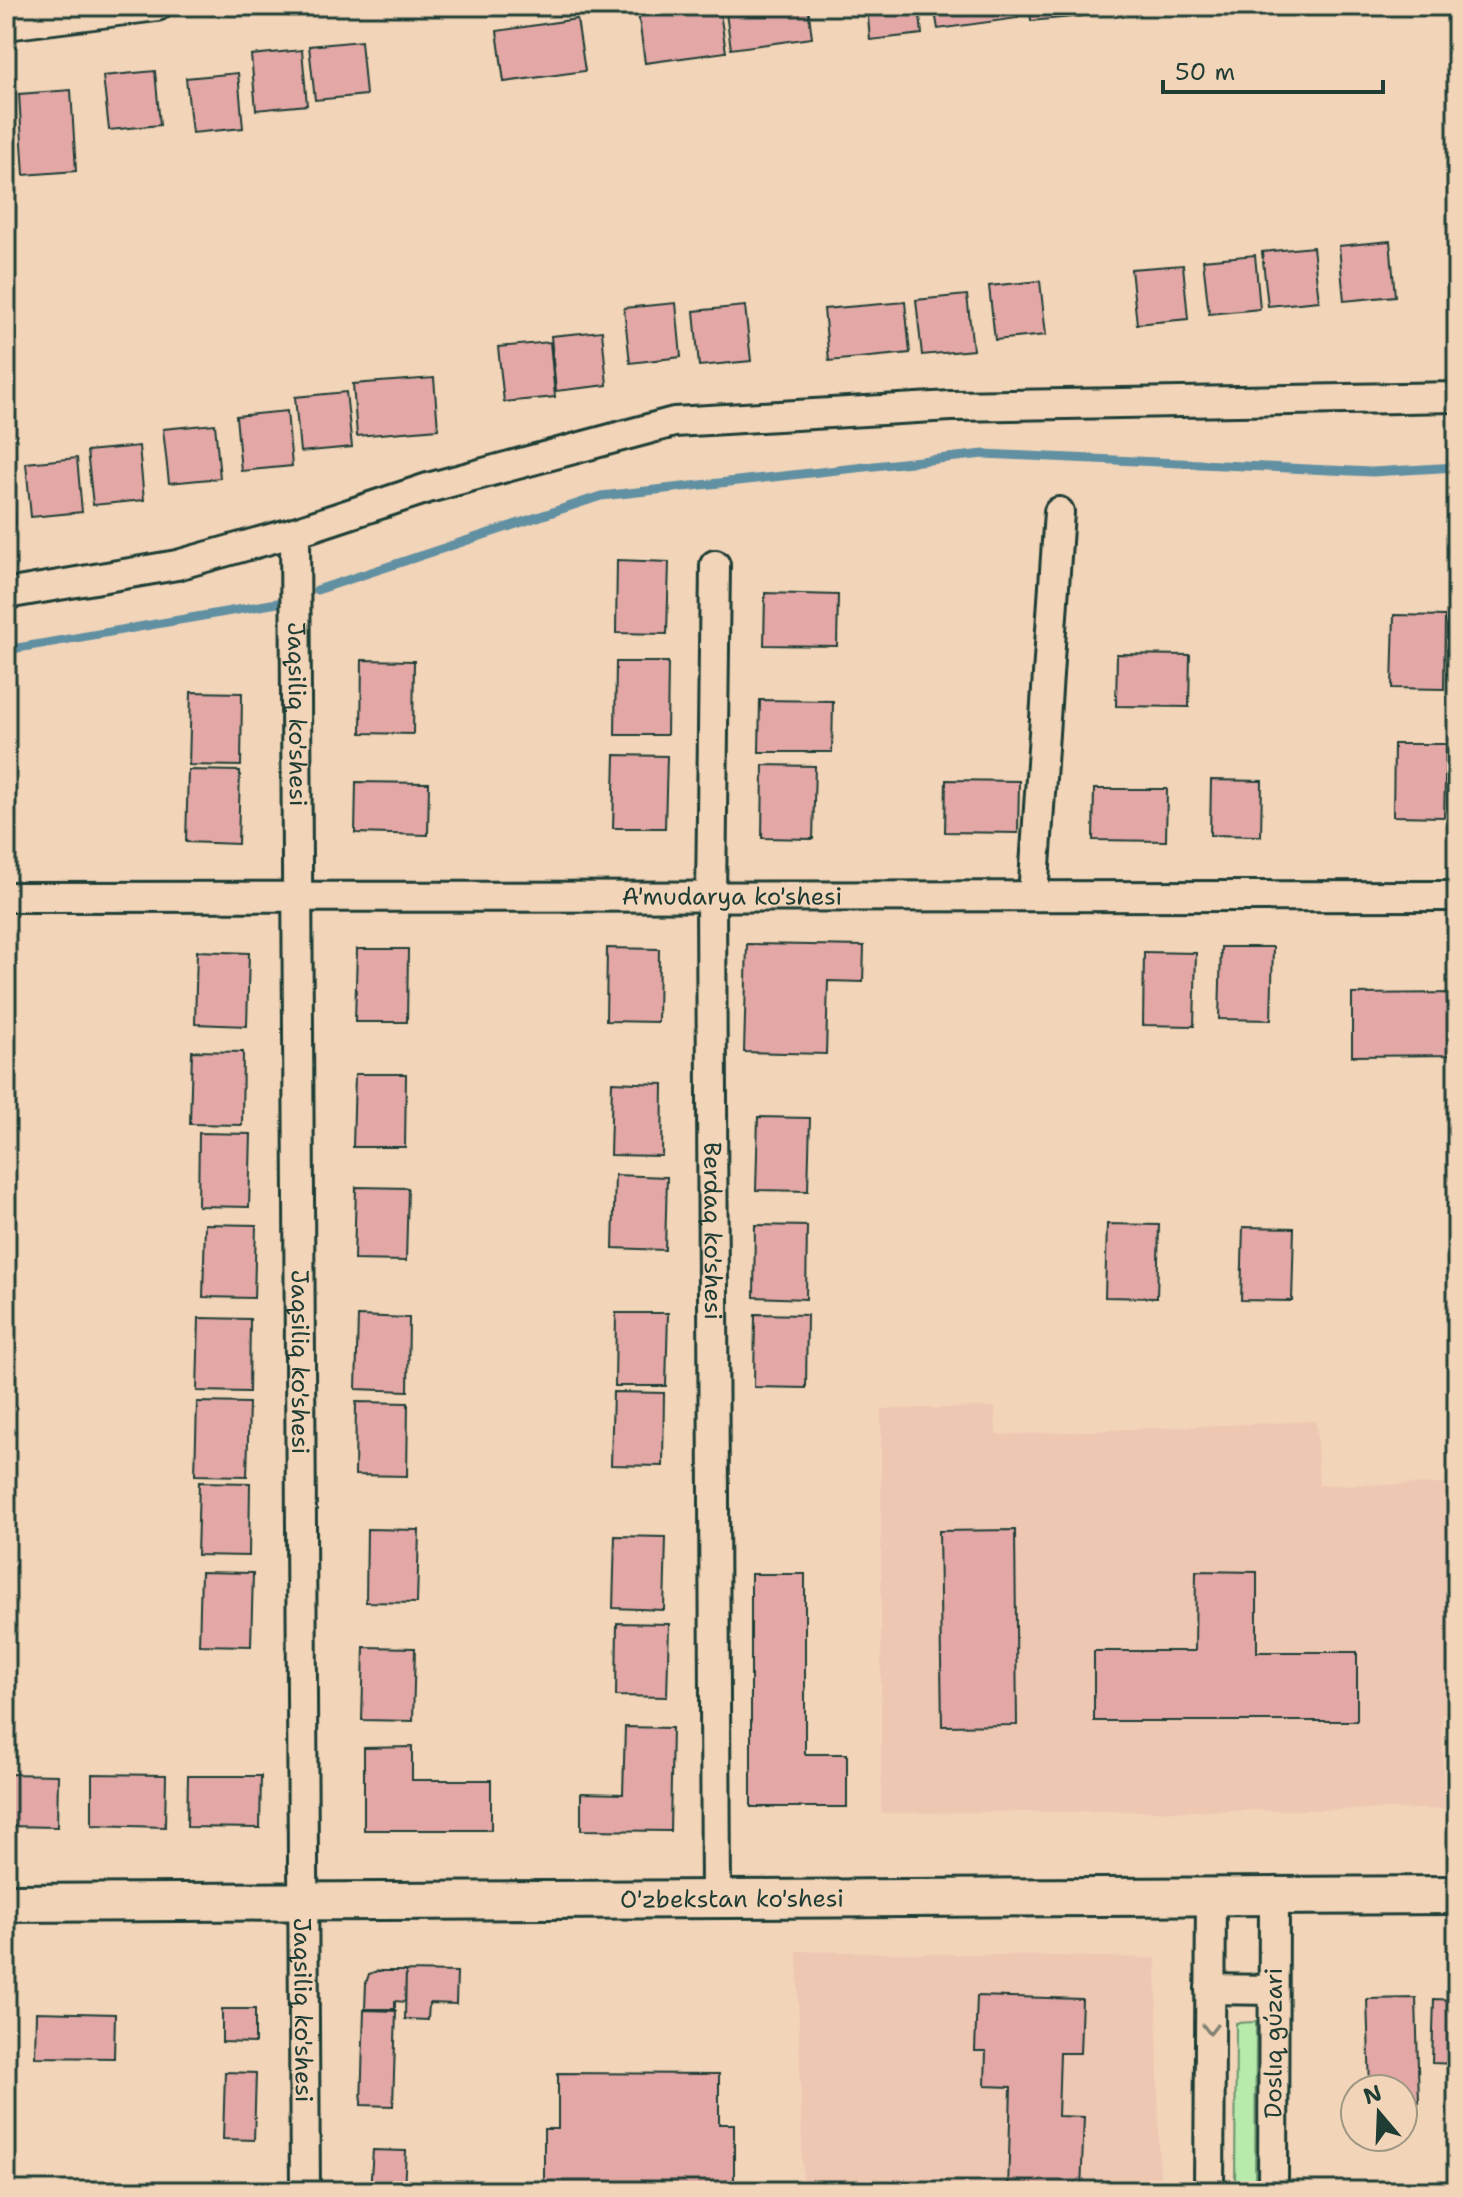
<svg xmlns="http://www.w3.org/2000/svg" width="1463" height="2197" font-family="'Shantell Sans',sans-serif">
	<rect width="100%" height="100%" fill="#f2d4b8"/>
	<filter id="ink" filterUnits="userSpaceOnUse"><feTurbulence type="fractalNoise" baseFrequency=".0125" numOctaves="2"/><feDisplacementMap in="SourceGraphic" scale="16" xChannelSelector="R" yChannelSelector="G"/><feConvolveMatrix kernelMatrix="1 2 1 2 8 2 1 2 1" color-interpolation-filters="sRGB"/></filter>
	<g filter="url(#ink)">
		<path fill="#eec7b3" d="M 995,1407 L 996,1435 L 1316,1421 L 1319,1485 L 1457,1484 L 1457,1713 L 1442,1714 L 1444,1809 L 881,1813 L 881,1409 Z
			M 797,1951 L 1156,1958 L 1160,2191 L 803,2191 Z"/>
		<path fill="#b7eaab" stroke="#6b9470" stroke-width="2" d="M 1256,2022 L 1255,2191 L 1235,2191 L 1236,2023 Z"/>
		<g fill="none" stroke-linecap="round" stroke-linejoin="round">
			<path stroke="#6090a2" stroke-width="9" d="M 317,590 L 601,496 L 984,454 L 1372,472 L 1457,467
				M 6,650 L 283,602"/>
		</g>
		<path fill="#e3a8a6" stroke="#1f3d34" stroke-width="2" d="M 680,6 L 719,6 L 726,52 L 645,63 L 638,12 Z
			M 725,6 L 808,6 L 812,38 L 731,49 Z
			M 867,6 L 919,6 L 922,34 L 870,40 Z
			M 934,6 L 1016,6 L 1018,18 L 938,29 Z
			M 1030,6 L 1081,6 L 1082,16 L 1031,21 Z
			M 1097,6 L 1149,6 L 1149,7 L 1098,12 Z
			M 577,19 L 585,71 L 504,82 L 497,31 Z
			M 361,41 L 366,95 L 315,100 L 309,46 Z
			M 302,50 L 307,105 L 256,110 L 251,55 Z
			M 155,71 L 160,125 L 109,130 L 103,76 Z
			M 238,73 L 243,128 L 192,133 L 186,78 Z
			M 71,90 L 76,171 L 24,175 L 19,94 Z
			M 6,91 L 11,91 L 17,172 L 6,173 Z
			M 1390,241 L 1395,296 L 1344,301 L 1339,246 Z
			M 1313,247 L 1319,301 L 1268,306 L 1262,252 Z
			M 1255,255 L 1260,309 L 1209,314 L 1203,260 Z
			M 1183,265 L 1188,319 L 1137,324 L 1131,269 Z
			M 1040,281 L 1046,335 L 995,340 L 989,286 Z
			M 967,295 L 973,350 L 922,355 L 916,300 Z
			M 905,302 L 910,353 L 829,361 L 824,309 Z
			M 676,303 L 681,357 L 630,363 L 624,308 Z
			M 745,306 L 751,361 L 699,366 L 694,311 Z
			M 602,331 L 607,385 L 556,391 L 551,336 Z
			M 550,342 L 555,397 L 504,402 L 498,347 Z
			M 434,378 L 438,429 L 357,436 L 353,384 Z
			M 346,392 L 352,447 L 300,452 L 295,397 Z
			M 287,411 L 292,466 L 241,471 L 236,416 Z
			M 215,424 L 220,478 L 169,483 L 163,429 Z
			M 139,446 L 144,500 L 93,505 L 87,451 Z
			M 77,458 L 82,512 L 31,517 L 26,463 Z
			M 6,470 L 10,470 L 15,524 L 6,525 Z
			M 617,560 L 669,562 L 667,634 L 616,633 Z
			M 765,593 L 838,595 L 837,646 L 764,645 Z
			M 1394,615 L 1445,616 L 1444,689 L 1392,688 Z
			M 1117,654 L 1190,655 L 1189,707 L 1116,706 Z
			M 362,660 L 414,661 L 413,734 L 361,733 Z
			M 616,662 L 668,662 L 667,735 L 615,735 Z
			M 191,692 L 242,693 L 241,766 L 189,765 Z
			M 760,700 L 833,701 L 832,752 L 759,752 Z
			M 1394,744 L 1446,744 L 1444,817 L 1393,816 Z
			M 615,755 L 667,756 L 665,828 L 613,828 Z
			M 763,765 L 815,766 L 813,839 L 762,838 Z
			M 188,770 L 240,771 L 238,844 L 186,842 Z
			M 946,780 L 1019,781 L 1018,833 L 945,832 Z
			M 1211,780 L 1262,781 L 1261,836 L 1210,835 Z
			M 356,782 L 429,783 L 428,835 L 355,833 Z
			M 1094,789 L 1167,789 L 1166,841 L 1093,840 Z
			M 747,944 L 864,946 L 863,982 L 828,981 L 826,1054 L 744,1052 Z
			M 1221,947 L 1273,947 L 1271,1020 L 1219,1019 Z
			M 607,948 L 659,949 L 658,1022 L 606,1021 Z
			M 357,949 L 408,949 L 407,1022 L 355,1022 Z
			M 197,951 L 249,953 L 247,1026 L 195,1024 Z
			M 1144,952 L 1196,953 L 1194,1026 L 1143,1025 Z
			M 1457,993 L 1457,1055 L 1352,1056 L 1352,994 Z
			M 192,1051 L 243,1052 L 242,1125 L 190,1124 Z
			M 355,1074 L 406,1074 L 405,1147 L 353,1147 Z
			M 612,1082 L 663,1084 L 662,1156 L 610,1155 Z
			M 758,1117 L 810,1118 L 808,1191 L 756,1190 Z
			M 199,1133 L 251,1134 L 249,1207 L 198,1206 Z
			M 615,1175 L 667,1177 L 665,1250 L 613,1248 Z
			M 356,1187 L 408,1188 L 406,1261 L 354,1260 Z
			M 205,1224 L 256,1225 L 254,1298 L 203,1297 Z
			M 1107,1224 L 1159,1225 L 1157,1298 L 1105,1297 Z
			M 755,1225 L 807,1226 L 806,1299 L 754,1297 Z
			M 1243,1227 L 1294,1228 L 1292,1301 L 1241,1300 Z
			M 616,1313 L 668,1313 L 666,1386 L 615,1386 Z
			M 755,1314 L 807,1315 L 806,1388 L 754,1387 Z
			M 358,1316 L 409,1318 L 408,1391 L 356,1389 Z
			M 199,1318 L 250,1319 L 249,1392 L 197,1391 Z
			M 613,1392 L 664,1393 L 663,1466 L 611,1465 Z
			M 197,1402 L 249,1403 L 247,1476 L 195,1475 Z
			M 356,1402 L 408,1403 L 407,1476 L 355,1475 Z
			M 199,1482 L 250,1483 L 249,1556 L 197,1555 Z
			M 367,1529 L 419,1530 L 417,1603 L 366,1602 Z
			M 1015,1530 L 1017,1725 L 942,1726 L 939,1531 Z
			M 615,1536 L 666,1537 L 664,1610 L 613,1608 Z
			M 1196,1571 L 1257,1572 L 1257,1652 L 1357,1652 L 1357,1721 L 1094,1721 L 1094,1651 L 1195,1651 Z
			M 201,1572 L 253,1573 L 251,1646 L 199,1645 Z
			M 751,1574 L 805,1574 L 805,1754 L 847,1754 L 847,1807 L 751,1807 Z
			M 617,1623 L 669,1624 L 667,1697 L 616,1696 Z
			M 364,1647 L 415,1648 L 413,1721 L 362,1720 Z
			M 625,1727 L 672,1728 L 670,1831 L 581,1830 L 581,1793 L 623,1794 Z
			M 412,1747 L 412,1780 L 491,1780 L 491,1830 L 364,1830 L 364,1748 Z
			M 6,1774 L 58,1775 L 57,1827 L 6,1826 Z
			M 92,1774 L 166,1775 L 165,1827 L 92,1825 Z
			M 188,1776 L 261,1776 L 260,1828 L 187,1827 Z
			M 377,1971 L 406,1971 L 405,2002 L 395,2001 L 395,2009 L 365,2009 L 366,1983 L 369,1974 Z
			M 406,1971 L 457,1972 L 456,2004 L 429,2003 L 428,2020 L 405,2019 Z
			M 977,1996 L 1082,1999 L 1080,2053 L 1060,2053 L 1058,2116 L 1084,2117 L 1081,2191 L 1008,2191 L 1011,2087 L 985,2086 L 986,2051 L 975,2051 Z
			M 1416,1998 L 1419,2102 L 1403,2103 L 1403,2089 L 1370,2089 L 1367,1999 Z
			M 1434,1999 L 1457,2000 L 1457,2064 L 1432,2063 Z
			M 222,2009 L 255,2009 L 255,2043 L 222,2042 Z
			M 364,2010 L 396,2011 L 393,2106 L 361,2105 Z
			M 36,2012 L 115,2014 L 114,2058 L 35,2057 Z
			M 225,2072 L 256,2073 L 254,2140 L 223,2139 Z
			M 558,2073 L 719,2074 L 719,2124 L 734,2124 L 734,2191 L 544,2191 L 544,2129 L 558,2129 Z
			M 373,2150 L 406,2151 L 404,2191 L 370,2190 Z"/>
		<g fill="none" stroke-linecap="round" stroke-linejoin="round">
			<defs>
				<g id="minor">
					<path d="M 6,25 L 157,6"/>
					<path id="s1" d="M 295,532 C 303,1085 297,1638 305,2191"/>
					<path id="s2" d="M 715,565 L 711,897 L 716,1898"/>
					<path d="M 6,594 L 177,565 L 295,532 L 428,488 L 674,422 L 951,406 L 1457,397"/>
					<path d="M 1033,896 L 1059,512"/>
					<path id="s3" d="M 6,897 L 1457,896"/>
					<path d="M 1210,1989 L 1273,1990"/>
					<path d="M 1209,2191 L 1211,1895"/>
					<path id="s4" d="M 1273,2191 L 1274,1894"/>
				</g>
				<g id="major">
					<path id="s5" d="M 6,1903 L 1457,1895"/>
				</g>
			</defs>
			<use href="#minor" stroke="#1f3d34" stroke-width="34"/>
			<use href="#major" stroke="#1f3d34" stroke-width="42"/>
			<use href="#minor" stroke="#f2d4b8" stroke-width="28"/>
			<use href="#major" stroke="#f2d4b8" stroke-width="36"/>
		</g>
		<defs><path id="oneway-chevron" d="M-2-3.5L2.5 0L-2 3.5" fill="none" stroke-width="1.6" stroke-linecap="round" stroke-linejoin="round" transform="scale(2)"/></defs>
		<use stroke="#7e816f" href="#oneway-chevron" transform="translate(1210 2029) rotate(90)"/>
	</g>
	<g text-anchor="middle" stroke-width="6" stroke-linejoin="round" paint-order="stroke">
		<g font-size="24" fill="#1f3d34" stroke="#f2d4b8">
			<text dy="8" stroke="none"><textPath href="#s1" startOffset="182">Jaqsiliq ko'shesi</textPath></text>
			<text dy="8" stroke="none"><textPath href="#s3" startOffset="726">A'mudarya ko'shesi</textPath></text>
			<text dy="8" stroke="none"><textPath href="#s2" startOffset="666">Berdaq ko'shesi</textPath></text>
			<text dy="8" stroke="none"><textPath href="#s1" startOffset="830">Jaqsiliq ko'shesi</textPath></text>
			<text dy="8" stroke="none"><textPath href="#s5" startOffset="726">O'zbekstan ko'shesi</textPath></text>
			<text dy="8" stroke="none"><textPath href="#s1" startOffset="1478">Jaqsiliq ko'shesi</textPath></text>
			<text dy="8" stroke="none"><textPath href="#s4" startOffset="148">Doslıq gúzari</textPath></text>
		</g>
	</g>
	<rect width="1463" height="2197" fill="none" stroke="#f2d4b8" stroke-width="32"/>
	<rect x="16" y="16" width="1431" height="2165" fill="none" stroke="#1f3d34" stroke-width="3" filter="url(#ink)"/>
	<g transform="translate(1379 2113) rotate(341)"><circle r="38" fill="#f2d4b8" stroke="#9e9883" stroke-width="2"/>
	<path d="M0-6L14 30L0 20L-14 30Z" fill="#1f3d34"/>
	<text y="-12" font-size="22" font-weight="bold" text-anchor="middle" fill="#1f3d34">N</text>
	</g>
	<path d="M1163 80v12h220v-12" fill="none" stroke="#1f3d34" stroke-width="4"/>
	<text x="1175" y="80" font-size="24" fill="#1f3d34" stroke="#f2d4b8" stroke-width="6" paint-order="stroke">50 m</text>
</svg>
